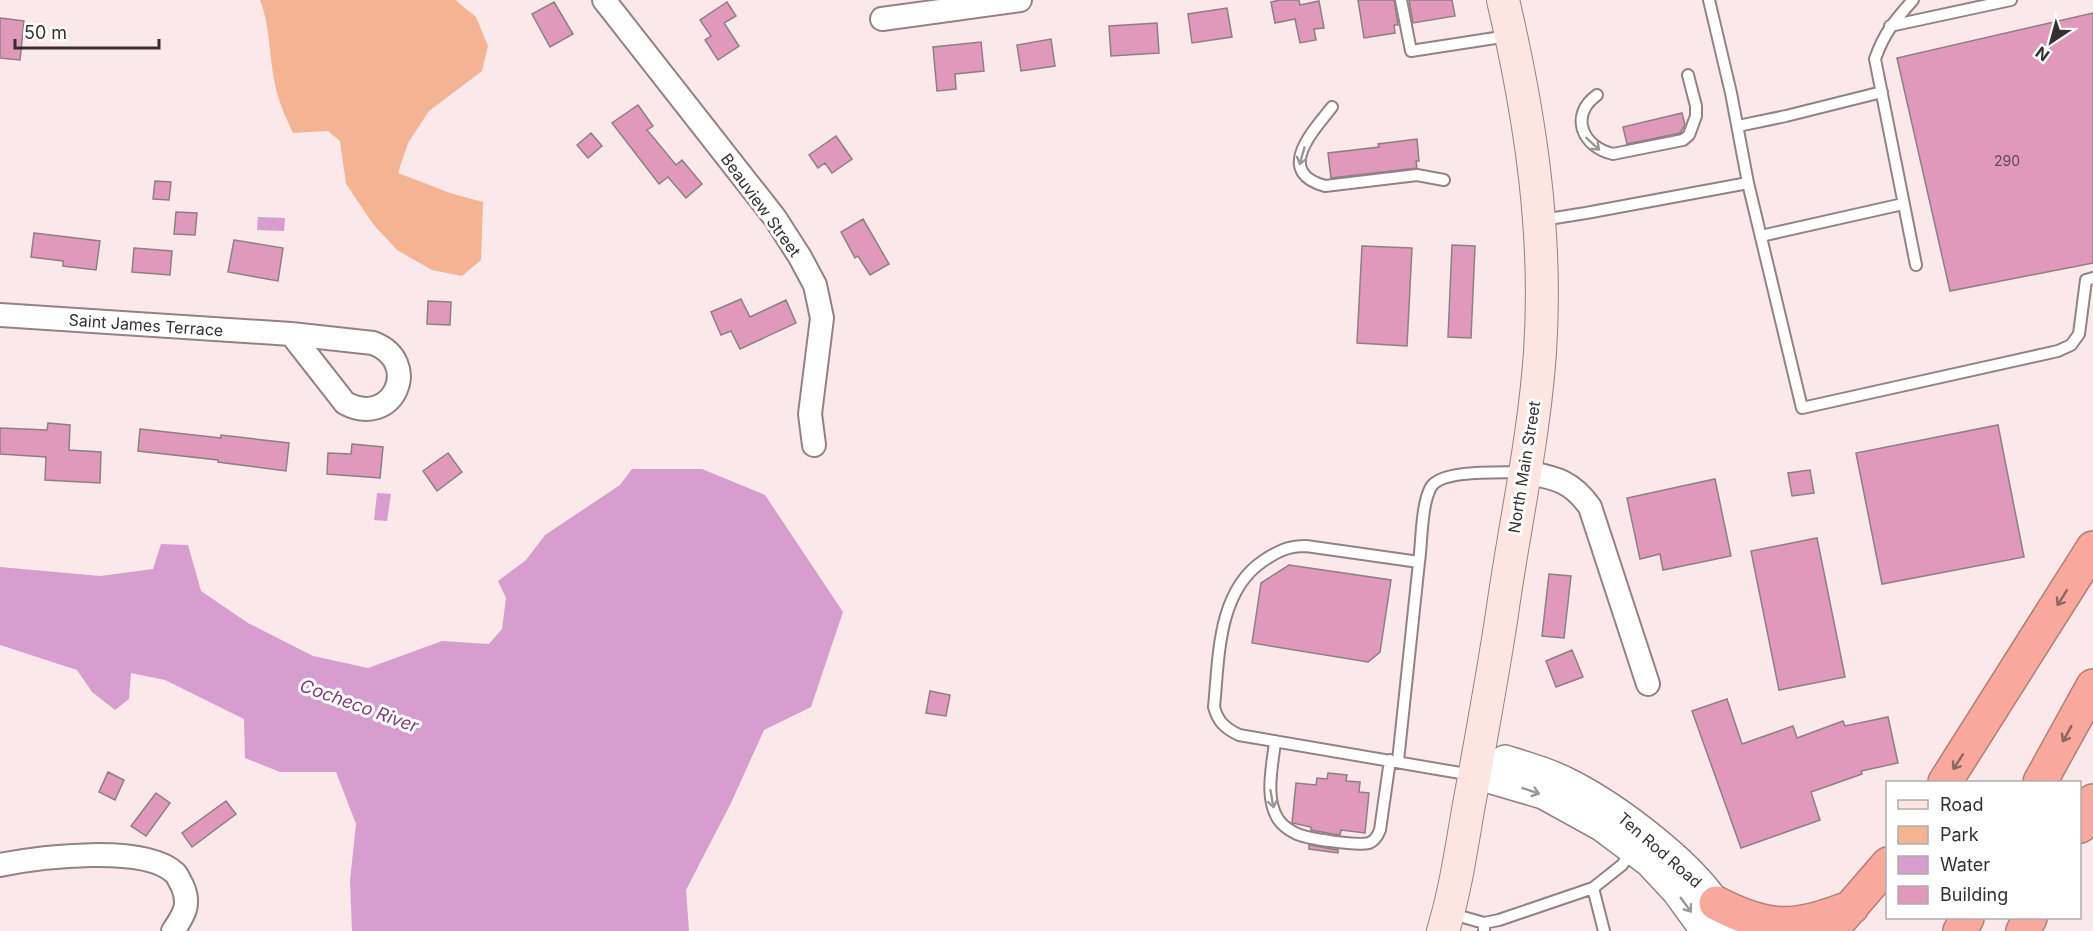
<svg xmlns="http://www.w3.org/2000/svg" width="2093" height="931" font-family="Inter,sans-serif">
	<rect width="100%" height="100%" fill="#fae8ea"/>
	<path fill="#f4b493" d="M 260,0 L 455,0 L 476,17 L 488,46 L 482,71 L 429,111 L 408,143 L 398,173 L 453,194 L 483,202 L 481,260 L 462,276 L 432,270 L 397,250 L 373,224 L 346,184 L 340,141 L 328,131 L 293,133 C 285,116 277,98 274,79 C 269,53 270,25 260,0 Z"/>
	<path fill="#d69dce" d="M 258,217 L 285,218 L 284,231 L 257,230 Z
		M 632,469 L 702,469 L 765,495 L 843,612 L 811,707 L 764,730 L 731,803 L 686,890 L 689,931 L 352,931 L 350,880 L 356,824 L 336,772 L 280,772 L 245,758 L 244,719 L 165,680 L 131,673 L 129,699 L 115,710 L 92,692 L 77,670 L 0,645 L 0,567 L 100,576 L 153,569 L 161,544 L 188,545 L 201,591 L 248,623 L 313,656 L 368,668 L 442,641 L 489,644 L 502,629 L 506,598 L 498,581 L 526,560 L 545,535 L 620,485 Z
		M 377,493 L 391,494 L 387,521 L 374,520 Z"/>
	<path fill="#e099ba" stroke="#8e7f85" stroke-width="1.5" d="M 1280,0 L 1299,0 L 1300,5 L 1319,1 L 1324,28 L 1314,29 L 1316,40 L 1300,43 L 1295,19 L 1275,23 L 1271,2 Z
		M 1358,0 L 1394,0 L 1398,25 L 1394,25 L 1395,33 L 1364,38 Z
		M 1409,0 L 1452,0 L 1455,16 L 1413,23 Z
		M 554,2 L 573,34 L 550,47 L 532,14 Z
		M 727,2 L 736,16 L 724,23 L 739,46 L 718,60 L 705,40 L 711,36 L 700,20 Z
		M 1227,8 L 1232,37 L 1192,43 L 1188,14 Z
		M 2093,13 L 2093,263 L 1950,291 L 1897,58 Z
		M 0,18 L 24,21 L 20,60 L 0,58 Z
		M 1157,23 L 1159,53 L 1111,56 L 1109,26 Z
		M 1051,39 L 1055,66 L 1021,71 L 1017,45 Z
		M 981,42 L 984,71 L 955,74 L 956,89 L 937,91 L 933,47 Z
		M 638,105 L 653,126 L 647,130 L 676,165 L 682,160 L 702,184 L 686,198 L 668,177 L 659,184 L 612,123 Z
		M 1682,113 L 1685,125 L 1680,133 L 1627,144 L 1623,127 Z
		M 591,133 L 602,146 L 588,158 L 577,145 Z
		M 836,136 L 852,159 L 832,173 L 825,163 L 818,168 L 809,155 Z
		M 1417,139 L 1419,161 L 1416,161 L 1417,168 L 1331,178 L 1328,153 L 1379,147 L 1378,144 Z
		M 155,181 L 171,182 L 169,200 L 153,199 Z
		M 176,212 L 197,213 L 195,235 L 174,234 Z
		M 863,219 L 889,264 L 870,275 L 858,256 L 855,258 L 841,232 Z
		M 34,233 L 100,241 L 96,270 L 63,266 L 63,261 L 31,257 Z
		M 234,240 L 283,248 L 278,281 L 228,272 Z
		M 1452,245 L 1475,246 L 1471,338 L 1448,337 Z
		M 1362,246 L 1412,248 L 1407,346 L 1357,343 Z
		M 134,248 L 172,251 L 170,275 L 132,272 Z
		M 741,299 L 750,317 L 786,300 L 796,323 L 740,349 L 731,331 L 721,335 L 711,312 Z
		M 428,301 L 451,302 L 450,325 L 427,324 Z
		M 48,423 L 70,425 L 69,450 L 101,452 L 100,483 L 45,480 L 46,457 L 0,454 L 0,428 L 47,430 Z
		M 1998,425 L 2024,557 L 1882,584 L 1856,453 Z
		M 140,429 L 221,438 L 221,435 L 289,443 L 286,471 L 218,462 L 218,460 L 138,451 Z
		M 352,444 L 383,447 L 380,478 L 327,474 L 328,453 L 351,454 Z
		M 448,453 L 462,472 L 437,491 L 423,471 Z
		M 1810,470 L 1814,493 L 1792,496 L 1788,473 Z
		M 1715,479 L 1731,556 L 1663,570 L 1660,554 L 1640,559 L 1627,498 Z
		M 1817,538 L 1845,677 L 1779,690 L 1751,551 Z
		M 1289,565 L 1391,580 L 1380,652 L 1368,662 L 1252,643 L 1261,583 Z
		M 1549,574 L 1571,576 L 1564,638 L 1542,636 Z
		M 1572,650 L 1583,677 L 1556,687 L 1546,661 Z
		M 930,691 L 950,695 L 946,716 L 926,713 Z
		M 1727,699 L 1742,744 L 1793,726 L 1797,738 L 1843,721 L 1845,726 L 1888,717 L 1898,763 L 1861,771 L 1862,774 L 1811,792 L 1820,820 L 1741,848 L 1692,711 Z
		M 108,772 L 124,780 L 115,800 L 99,792 Z
		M 1328,773 L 1347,775 L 1346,781 L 1360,782 L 1359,792 L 1369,793 L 1365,833 L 1341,830 L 1340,835 L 1333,834 L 1311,830 L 1311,827 L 1292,823 L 1296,783 L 1316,785 L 1317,778 L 1327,779 Z
		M 156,793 L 170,803 L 146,836 L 131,826 Z
		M 226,801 L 236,814 L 192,847 L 182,833 Z
		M 1309,845 L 1338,850 L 1338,853 L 1309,849 Z"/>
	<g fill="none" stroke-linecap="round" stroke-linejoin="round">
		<defs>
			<path id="service" d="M 1401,0 L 1411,51 L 1508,36
				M 1709,0 L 1731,93 L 1748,183 L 1802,408 L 2058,351 L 2071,345 L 2079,334 L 2086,280 L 2093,278
				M 1913,0 C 1895,20 1884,33 1875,59 L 1916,265
				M 1890,26 L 2011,0
				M 1597,95 C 1569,115 1582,147 1613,154 L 1683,140 L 1689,135 L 1696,116 L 1696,106 L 1688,75
				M 1332,107 C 1313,131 1274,172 1325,186 L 1417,175 L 1444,180
				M 1738,126 L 1786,116 L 1882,92
				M 1542,220 L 1586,213 L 1748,183
				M 1761,236 L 1903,204
				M 1275,741 C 1273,764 1264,797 1278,819 C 1282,825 1289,830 1295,833 C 1306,839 1358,846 1369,843 C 1375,841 1378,835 1380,830 L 1390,760
				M 1398,761 L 1419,562
				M 1472,775 L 1239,735 C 1225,728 1218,722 1214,707 C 1219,658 1217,592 1263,561 C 1278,551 1288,546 1306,546 L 1419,562 C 1422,541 1421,505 1431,487 C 1442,469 1501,473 1522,472
				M 1593,888 L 1604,931
				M 1449,913 L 1484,923
				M 1484,931 L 1484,923 L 1499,920 L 1593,888 L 1622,865 L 1633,850"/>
			<path id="minor" d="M 604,0 L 775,218 L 800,257 L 815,285 L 822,318 L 810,414 L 814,445
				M 882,19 L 1020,0
				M 0,315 L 291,334 L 373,343 C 423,362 393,429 345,403 L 291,334
				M 1525,472 C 1555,478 1571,480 1590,507 L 1648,684
				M 0,865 C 40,857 144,844 175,873 C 178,876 180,882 182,885 C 191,904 184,915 173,931"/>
			<path id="tertiary" d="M 1475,775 L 1505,759 C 1528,766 1552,773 1574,785 C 1618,808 1687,860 1715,901 C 1721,909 1724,921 1726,931
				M 1475,775 L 1543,795 L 1601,827 L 1649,863 L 1676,892 L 1700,925 L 1707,931"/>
			<path id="secondary" d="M 1443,931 C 1455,892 1461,851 1468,810 C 1480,745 1492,680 1502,614 C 1514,527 1534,440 1540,352 C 1548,233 1530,115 1503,0"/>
			<path id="motorway" d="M 1945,782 L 2093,548
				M 2040,782 L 2093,686
				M 2080,826 L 2093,801
				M 1716,903 C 1770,931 1795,929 1852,907
				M 1838,922 L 1888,864
				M 1960,931 L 1967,918
				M 2023,931 L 2030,918"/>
		</defs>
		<use href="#service" stroke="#938284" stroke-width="14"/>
		<use href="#minor" stroke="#938284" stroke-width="26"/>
		<use href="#tertiary" stroke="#938284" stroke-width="30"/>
		<use href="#secondary" stroke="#938284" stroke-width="34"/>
		<use href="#motorway" stroke="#b47e76" stroke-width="36"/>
		<use href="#service" stroke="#fff" stroke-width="10"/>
		<use href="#minor" stroke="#fff" stroke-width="22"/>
		<use href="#tertiary" stroke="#fff" stroke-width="27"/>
		<use href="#secondary" stroke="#fde5e1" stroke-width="32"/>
		<use href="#motorway" stroke="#f8a89c" stroke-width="33"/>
	</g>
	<defs><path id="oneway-shaft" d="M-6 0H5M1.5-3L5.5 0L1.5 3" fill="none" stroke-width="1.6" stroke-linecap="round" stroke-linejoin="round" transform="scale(1.5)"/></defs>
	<g stroke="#9a9798">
		<use href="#oneway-shaft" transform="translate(1593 144) rotate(43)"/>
		<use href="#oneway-shaft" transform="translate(1302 156) rotate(106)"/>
		<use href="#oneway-shaft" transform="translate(1531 791) rotate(19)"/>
		<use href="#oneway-shaft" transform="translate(1272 799) rotate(80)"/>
		<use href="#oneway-shaft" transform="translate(1686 905) rotate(54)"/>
	</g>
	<g stroke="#8d6561">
		<use href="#oneway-shaft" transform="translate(2062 598) rotate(122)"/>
		<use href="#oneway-shaft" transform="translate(2067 734) rotate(119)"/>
		<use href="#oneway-shaft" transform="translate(1958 762) rotate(123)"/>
	</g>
	<g text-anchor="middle" stroke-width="6" stroke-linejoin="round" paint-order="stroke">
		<g font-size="14" fill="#604a52">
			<text x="2007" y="166">290</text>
		</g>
		<g font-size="16" fill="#362f30" stroke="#fff">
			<text transform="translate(761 205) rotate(54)" y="6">Beauview Street</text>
			<text transform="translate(146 325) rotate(4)" y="6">Saint James Terrace</text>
			<text transform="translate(1524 467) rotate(-81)" y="6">North Main Street</text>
			<text transform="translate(1660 850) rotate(41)" y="6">Ten Rod Road</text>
		</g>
		<g font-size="18" font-style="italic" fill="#7d3977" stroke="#fff">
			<text transform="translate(359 706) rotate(20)" y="6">Cocheco River</text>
		</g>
	</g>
	<rect x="1886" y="781" width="195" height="138" fill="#ffffff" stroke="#afacac" stroke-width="1.5"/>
	<rect x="1898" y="800" width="30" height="9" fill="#fde5e1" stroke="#afacac" stroke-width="1.5"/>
	<text x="1940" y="811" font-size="18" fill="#362f30">Road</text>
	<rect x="1898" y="826" width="30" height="18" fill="#f4b493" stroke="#afacac" stroke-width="1.5"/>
	<text x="1940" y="841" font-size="18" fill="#362f30">Park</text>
	<rect x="1898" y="856" width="30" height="18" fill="#d69dce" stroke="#afacac" stroke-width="1.5"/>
	<text x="1940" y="871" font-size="18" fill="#362f30">Water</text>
	<rect x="1898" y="886" width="30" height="18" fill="#e099ba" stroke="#afacac" stroke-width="1.5"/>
	<text x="1940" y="901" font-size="18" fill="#362f30">Building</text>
	<g transform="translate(2051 42) rotate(216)" stroke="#ffffff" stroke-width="4.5" paint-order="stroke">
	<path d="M0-4.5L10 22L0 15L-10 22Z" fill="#362f30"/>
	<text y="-9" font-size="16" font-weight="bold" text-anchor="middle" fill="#362f30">N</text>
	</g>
	<path d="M15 39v9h144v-9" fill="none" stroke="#362f30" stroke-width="3"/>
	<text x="24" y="39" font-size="18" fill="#362f30" stroke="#ffffff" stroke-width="4.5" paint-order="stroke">50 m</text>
</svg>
